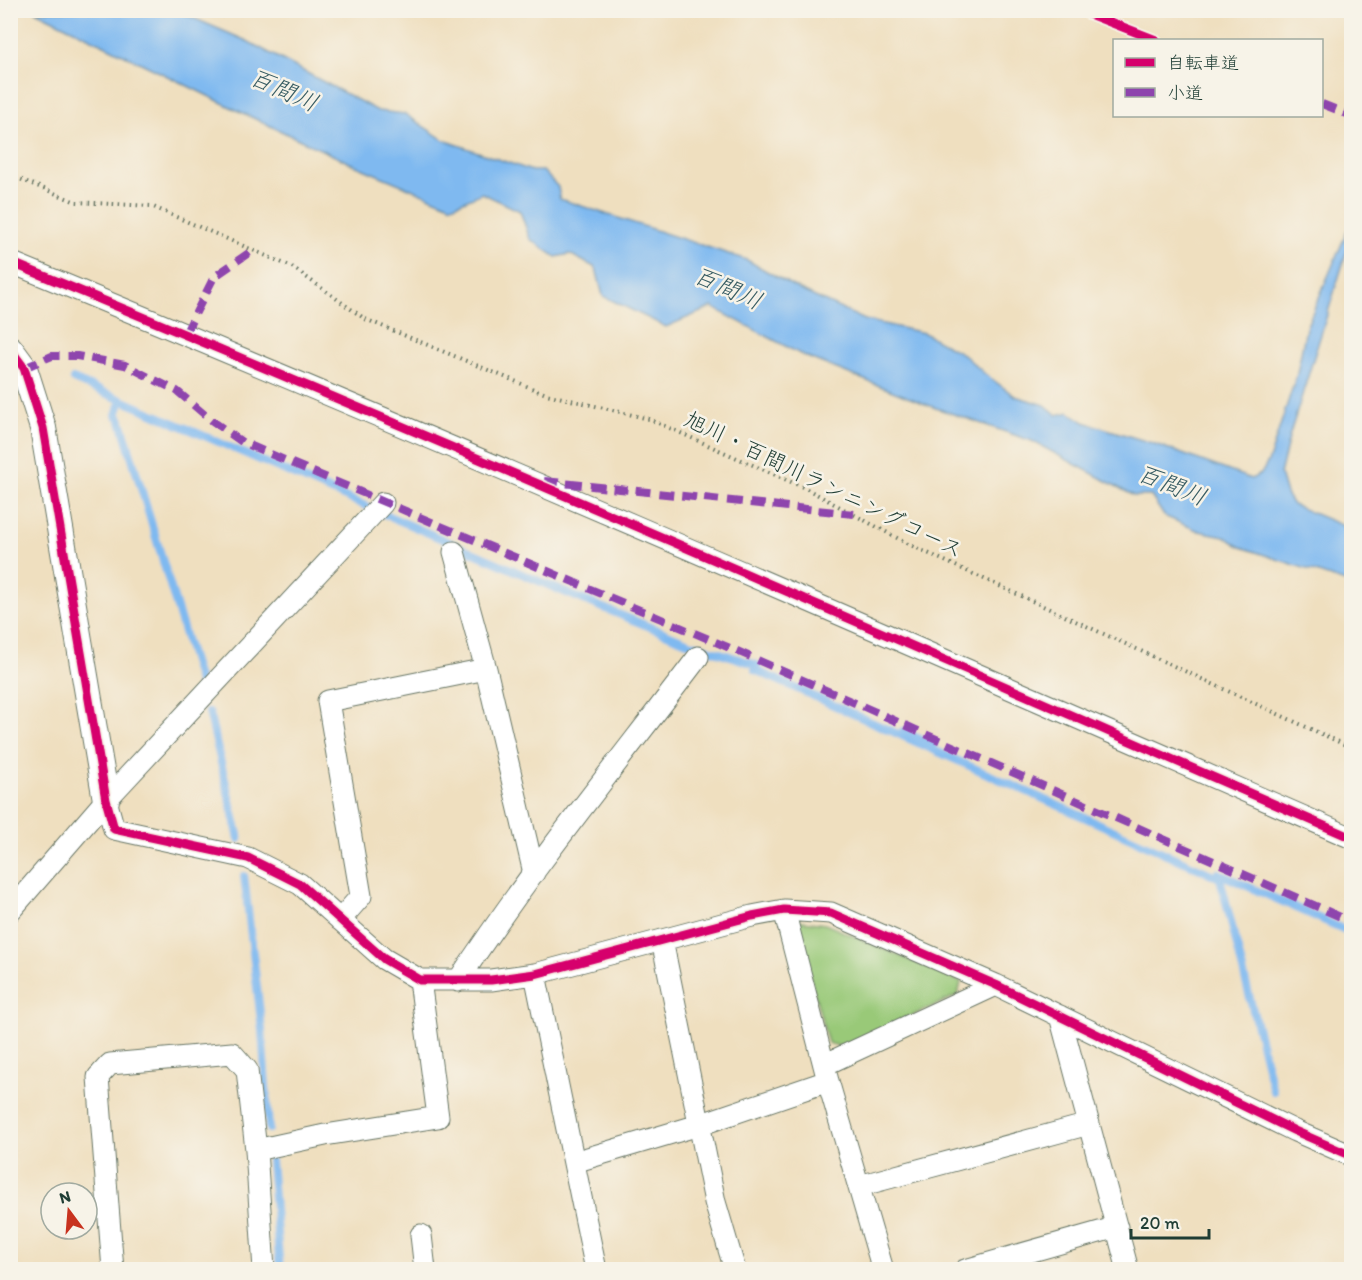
<svg xmlns="http://www.w3.org/2000/svg" width="1362" height="1280" font-family="Itim,'Klee One',sans-serif">
	<rect width="100%" height="100%" fill="#f7f3e8"/>
	<filter id="ink" filterUnits="userSpaceOnUse"><feTurbulence type="fractalNoise" baseFrequency=".0167" numOctaves="2"/><feDisplacementMap in="SourceGraphic" scale="12" xChannelSelector="R" yChannelSelector="G"/><feConvolveMatrix kernelMatrix="1 2 1 2 8 2 1 2 1" color-interpolation-filters="sRGB"/></filter>
	<filter id="wash" filterUnits="userSpaceOnUse"><feTurbulence type="fractalNoise" baseFrequency=".008" numOctaves="4" result="noise"/><feDisplacementMap in="SourceGraphic" scale="24" xChannelSelector="R" yChannelSelector="G"/><feGaussianBlur stdDeviation="1.35" result="paint"/><feColorMatrix in="noise" values="0 0 0 0 0 0 0 0 0 0 0 0 0 0 0 0 0 1.4 0 .05"/><feComposite in="paint" operator="in"/></filter>
	<g filter="url(#wash)">
		<rect width="100%" height="100%" fill="#efdfbf"/>
		<path fill="#99c978" stroke="#5c8356" stroke-width="1.5" d="M 795,920 L 825,924 L 961,982 L 958,995 L 842,1047 L 828,1043 Z"/>
		<path fill="#7fb9f0" stroke="#4f7b92" stroke-width="1.5" d="M 35,11 L 177,11 L 247,41 L 378,111 L 405,114 L 444,140 L 532,171 L 543,171 L 558,187 L 560,199 L 747,260 L 800,290 L 865,320 L 924,333 L 963,354 L 985,374 L 1015,396 L 1045,405 L 1057,415 L 1069,412 L 1084,422 L 1155,444 L 1251,479 L 1261,474 L 1269,460 L 1297,374 L 1306,328 L 1351,222 L 1351,238 L 1290,434 L 1280,474 L 1286,494 L 1293,505 L 1351,529 L 1351,584 L 1241,547 L 1224,536 L 1199,531 L 1164,516 L 1151,496 L 1134,496 L 1032,441 L 933,407 L 804,356 L 712,307 L 666,327 L 603,296 L 596,268 L 570,254 L 556,257 L 530,239 L 520,211 L 482,193 L 452,206 L 354,165 L 249,116 Z"/>
		<g fill="none" stroke-linecap="round" stroke-linejoin="round">
			<path stroke="#7fb9f0" stroke-width="8" d="M 73,379 L 564,592 L 687,642 L 757,665 L 755,670 L 1220,878 L 1273,1091
				M 121,400 L 116,415 L 120,418 L 200,685
				M 209,712 L 239,839
				M 903,731 L 933,745
				M 1218,873 L 1352,933
				M 244,876 L 262,1030 L 269,1129
				M 271,1161 L 280,1270"/>
		</g>
	</g>
	<g filter="url(#ink)">
		<g fill="none" stroke-linecap="round" stroke-linejoin="round">
			<defs>
				<path id="minor" d="M 10,262 C 460,447 906,643 1352,838
					M 454,552 L 486,669 L 534,873
					M 106,800 L 114,829 L 248,858 L 300,884 L 384,959 L 420,980 L 491,980 L 535,974 L 752,916 L 784,910 L 831,913 L 996,985 L 1295,1131 L 1352,1156
					M 784,910 L 828,1081 L 883,1270
					M 10,911 L 106,800 L 383,503
					M 340,920 L 361,896 L 328,701 L 486,669
					M 662,940 L 715,1202 L 735,1270
					M 535,974 L 596,1270
					M 458,981 C 531,869 617,764 698,657
					M 1060,1016 L 1128,1270
					M 824,1065 L 996,985
					M 256,1150 L 325,1135 L 438,1117 L 420,980
					M 574,1162 L 699,1125 L 828,1081
					M 859,1186 L 1089,1124
					M 421,1235 L 425,1270
					M 113,1270 L 98,1077 L 110,1064 L 232,1053 L 247,1070 L 256,1150 L 264,1270
					M 965,1270 L 1117,1227"/>
				<path id="tertiary" d="M 10,349 L 24,368 L 43,428 L 106,800"/>
			</defs>
			<use href="#minor" stroke="#687665" stroke-width="23"/>
			<use href="#tertiary" stroke="#687665" stroke-width="28"/>
			<path stroke="#687665" stroke-width="4" stroke-dasharray="1.5 4.5" stroke-linecap="butt" d="M 10,175 L 76,202 L 151,206 L 292,267 L 365,319 L 546,394 L 649,419 L 807,489 L 908,544 L 1352,748"/>
			<use href="#minor" stroke="#fff" stroke-width="21"/>
			<use href="#tertiary" stroke="#fff" stroke-width="26"/>
			<path stroke="#8e44ad" stroke-width="8" stroke-dasharray="15 8" stroke-linecap="butt" d="M 1322,104 L 1352,116
				M 185,334 L 214,277 L 253,250
				M 24,368 L 52,356 L 77,356 L 125,365 L 177,391 L 211,420 L 242,442 L 737,651 L 1352,922
				M 544,481 L 854,514"/>
			<defs>
				<path id="cycleway" d="M 1079,10 L 1156,40
					M 10,262 C 460,447 906,643 1352,838
					M 10,349 L 24,368 L 43,428 L 106,800 L 114,829 L 248,858 L 300,884 L 384,959 L 420,980 L 491,980 L 535,974 L 752,916 L 784,910 L 831,913 L 996,985 L 1295,1131 L 1352,1156"/>
			</defs>
			<use href="#cycleway" stroke="#f7f3e8" stroke-width="13"/>
			<use href="#cycleway" stroke="#d6006c" stroke-width="9"/>
		</g>
	</g>
	<g text-anchor="middle" stroke-width="5" stroke-linejoin="round" paint-order="stroke">
		<g font-size="22" fill="#1f3d34" stroke="#f7f3e8">
			<text transform="translate(824 484) rotate(26)" y="8">旭川・百間川ランニングコース</text>
		</g>
		<g font-size="24" font-style="italic" fill="#375c63" stroke="#f7f3e8">
			<text transform="translate(284 90) rotate(24)" y="8">百間川</text>
			<text transform="translate(728 288) rotate(24)" y="8">百間川</text>
			<text transform="translate(1172 485) rotate(22)" y="8">百間川</text>
		</g>
	</g>
	<rect width="1362" height="1280" fill="none" stroke="#f7f3e8" stroke-width="36"/>
	<rect x="1113" y="39" width="210" height="78" fill="#f7f3e8" stroke="#a1aaa0" stroke-width="1.5"/>
	<rect x="1125" y="58" width="30" height="9" fill="#d6006c" stroke="#a1aaa0" stroke-width="1.5"/>
	<text x="1167" y="69" font-size="18" fill="#1f3d34">自転車道</text>
	<rect x="1125" y="88" width="30" height="9" fill="#8e44ad" stroke="#a1aaa0" stroke-width="1.5"/>
	<text x="1167" y="99" font-size="18" fill="#1f3d34">小道</text>
	<g transform="translate(69 1211) rotate(344)"><circle r="28" fill="#f7f3e8" stroke="#a1aaa0" stroke-width="1.5"/>
	<path d="M0-4.5L10 22L0 15L-10 22Z" fill="#c8321e"/>
	<text y="-9" font-size="16" font-weight="bold" text-anchor="middle" fill="#1f3d34">N</text>
	</g>
	<path d="M1131 1229v9h78v-9" fill="none" stroke="#1f3d34" stroke-width="3"/>
	<text x="1140" y="1229" font-size="18" fill="#1f3d34" stroke="#f7f3e8" stroke-width="4.5" paint-order="stroke">20 m</text>
</svg>
